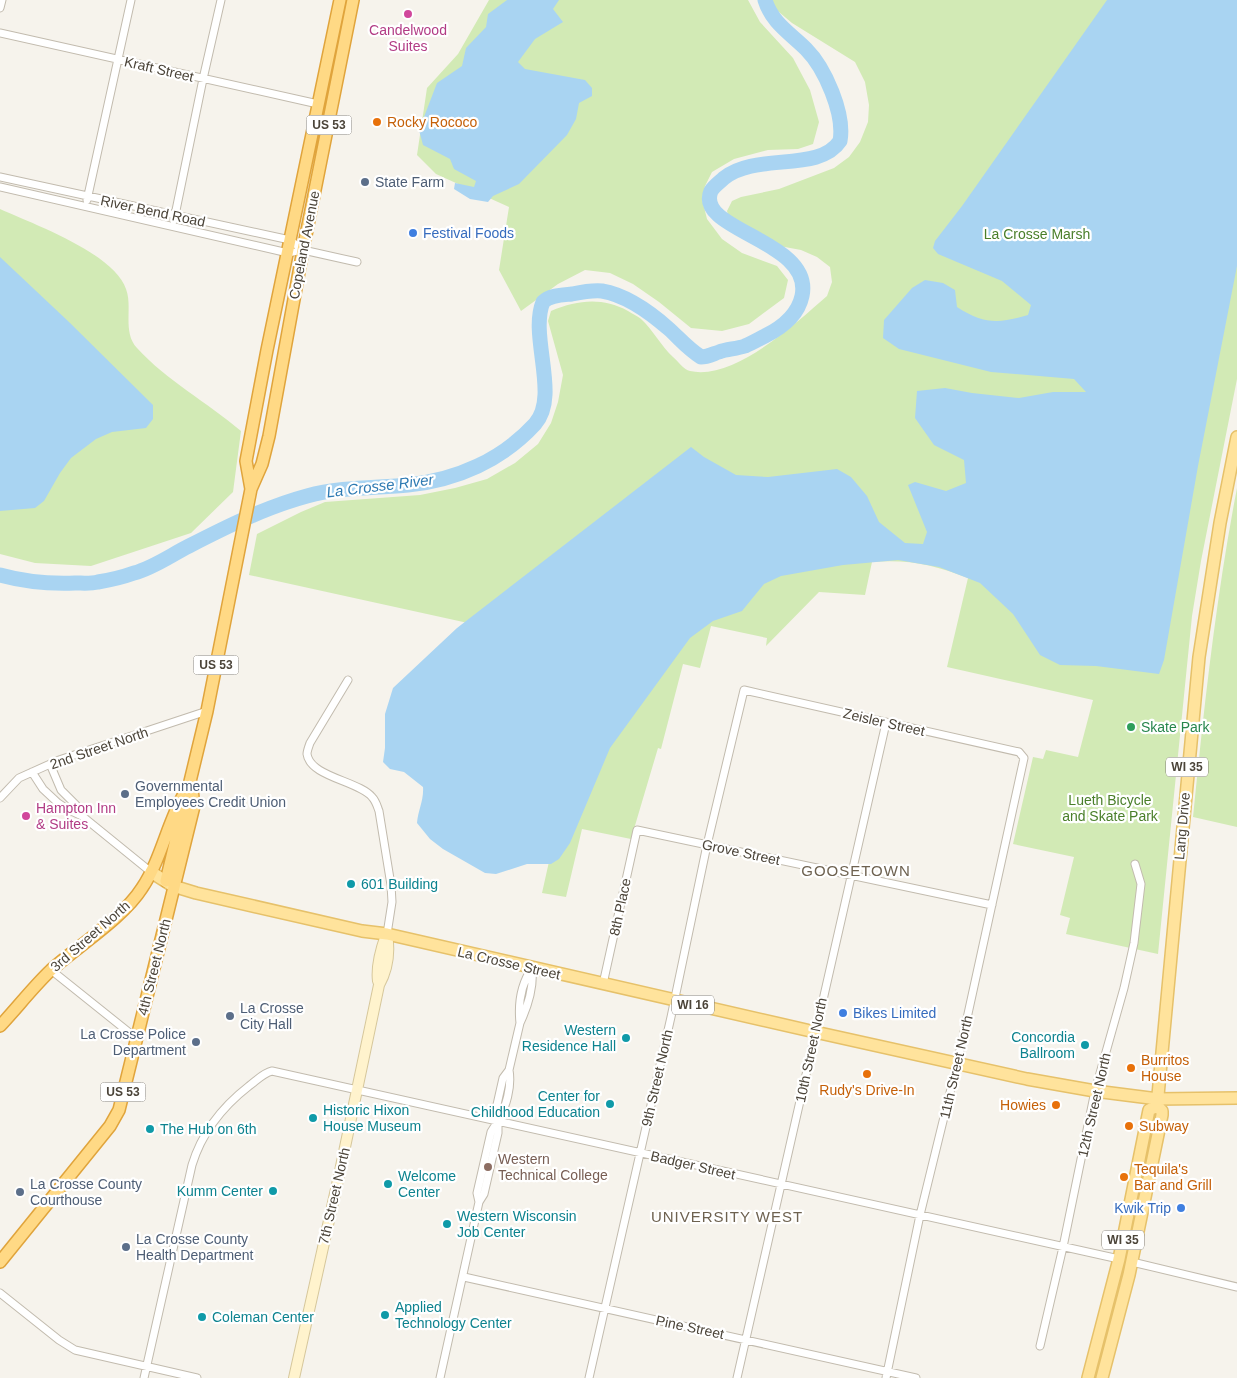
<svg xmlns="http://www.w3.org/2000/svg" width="1237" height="1378" font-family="Arial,sans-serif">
	<rect width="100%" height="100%" fill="#f6f3ec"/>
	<path fill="#d2eab5" d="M 489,0 L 748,0 L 760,22 L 793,58 L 810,90 L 819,122 L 813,144 L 798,149 L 768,150 L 734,159 L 712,172 L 705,186 L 702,199 L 707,219 L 722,239 L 742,253 L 777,266 L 788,280 L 784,298 L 749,324 L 722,331 L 691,328 L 659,302 L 633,284 L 610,273 L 585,270 L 558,284 L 521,311 L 499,270 L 509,207 L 436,174 L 417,155 L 427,88 L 458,54 Z
		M 772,0 L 1237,0 L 1237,379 L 1201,561 L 1192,616 L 1158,954 L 1066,934 L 1070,918 L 1060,915 L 1074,857 L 1013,844 L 1033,757 L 1043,759 L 1046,750 L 1078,757 L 1093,700 L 947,667 L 968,578 C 934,565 909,559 872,562 L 865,595 L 819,592 L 766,646 L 767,638 L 711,626 L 700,668 L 683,664 L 661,749 L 658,748 L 631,839 L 582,829 L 566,897 L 542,893 L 596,651 L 249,575 L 257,534 L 301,512 L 325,502 L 420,495 L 455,488 L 487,479 L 515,463 L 538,444 L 551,423 L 558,402 L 563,375 L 548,321 L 551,311 C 578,300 602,297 628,311 C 632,314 638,316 641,319 C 653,330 661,346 673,357 C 678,361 684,370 690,371 C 734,381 796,323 827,296 L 832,282 L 830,267 L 817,257 L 801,250 L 774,245 L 729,218 L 727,211 L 732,201 L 741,197 L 779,189 L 834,168 L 849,157 L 860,142 L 868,122 L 869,105 L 865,82 L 855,62 L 792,23 L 773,7 Z
		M 0,209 C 33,224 114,253 126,289 C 133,307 122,332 137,348 C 167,381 207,402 241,431 L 233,492 L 191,533 L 91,566 L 35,563 L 0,554 Z
		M 1237,488 L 1237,827 L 1193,817 C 1204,707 1216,597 1237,488 Z"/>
	<path fill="#a9d4f2" d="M 507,0 L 559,0 L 553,9 L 563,22 L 535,39 L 518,62 L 525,69 L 585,80 L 592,88 L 592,96 L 579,103 L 576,119 L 567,135 L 519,184 L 493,196 L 488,202 L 470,199 L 454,189 L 455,183 L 474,187 L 476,181 L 454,169 L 450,159 L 423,145 L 419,130 L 437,83 L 462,66 L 466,48 L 486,27 L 488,14 Z
		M 1107,0 L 1237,0 L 1237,266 L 1198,466 L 1164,660 L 1159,674 L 1096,666 L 1060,665 L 1040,655 L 1013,614 L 980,583 L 939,567 L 898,560 L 843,565 L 781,576 L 764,584 L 742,611 L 713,621 L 690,638 L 610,748 L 570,843 L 559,859 L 551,864 L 527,864 L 496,874 L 485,873 L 443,849 L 430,839 L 417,823 C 418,810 424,800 423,787 L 404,772 L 390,769 L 383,762 L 385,748 L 385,714 L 393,688 L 457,628 L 691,447 L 704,457 L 736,475 L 768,477 L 837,469 L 851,477 L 867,496 L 879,522 L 905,543 L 923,544 L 927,532 L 908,485 L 915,482 L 946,491 L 966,483 L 964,460 L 934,445 L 915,418 L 917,391 L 945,388 L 972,393 L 1019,398 L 1053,392 L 1086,392 L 1074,379 L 991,372 L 899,349 L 883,338 L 884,320 L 912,288 L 925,280 L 943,283 L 955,290 L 957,307 C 983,324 999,324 1028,315 L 1031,305 L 1002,281 L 938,254 L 933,248 L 935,241 L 962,206 Z
		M 0,257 L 69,322 L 153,405 L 153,419 L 146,428 L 112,432 L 96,439 L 71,458 L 60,473 L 44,501 L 35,508 L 0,511 Z"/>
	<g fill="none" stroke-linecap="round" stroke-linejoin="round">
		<path stroke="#a9d4f2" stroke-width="15" d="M 0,575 C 25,582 49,584 75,583 C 82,583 90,584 98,582 C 110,580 123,577 134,573 C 153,568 171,555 189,546 C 226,527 266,507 307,496 C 340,487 374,488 408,485 C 457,480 502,460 535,424 C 560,396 529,336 543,302 C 550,295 562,295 572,294 C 582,292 592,290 602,291 C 626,295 652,314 669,329 C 680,339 688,349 701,357 C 707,357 713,354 719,352 C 727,349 736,349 745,346 C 752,343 759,339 765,336 C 783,327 798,315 802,296 C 814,240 694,231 711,191 C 714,186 720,182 724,178 C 756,152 819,173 840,141 C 845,114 825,68 806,49 C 790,33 772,23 765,0"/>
		<defs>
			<path id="minor" d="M 0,8 L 2,0
				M 0,33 L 318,104
				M 0,177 L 290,240 L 303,250
				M 0,187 L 288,253 L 303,250 L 357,262
				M 87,200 L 131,0
				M 174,220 L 203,79 L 221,0
				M 348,680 L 310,743 C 309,746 307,751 307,754 C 310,777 359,781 372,797 C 376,801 377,806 379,811 L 391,885 L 392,902 L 387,934
				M 50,764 L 61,790 L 76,805 L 82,816
				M 32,772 L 43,789 L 58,803 L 67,809 L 82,816 L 151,872
				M 0,798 L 19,778 L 59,760 L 207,711
				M 532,968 C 534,987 528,1006 520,1023 C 518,1004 521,984 532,968 Z
				M 51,970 L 136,1038
				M 603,984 L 637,830 L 992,905
				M 509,1070 C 512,1087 506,1107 498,1121 L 496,1109 L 503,1078 L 509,1070 L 520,1023
				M 498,1121 L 498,1133 L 484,1194 L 479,1202 L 477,1193 L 491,1132 Z
				M 1132,1262 L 1237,1287
				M 464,1277 L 916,1378
				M 0,1293 L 59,1340 L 75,1350 L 197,1378
				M 1040,1346 L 1063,1247 L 1095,1091 L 1124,988 L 1134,943 L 1141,884 L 1135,864
				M 144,1378 L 192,1165 C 202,1132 222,1107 249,1086 C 256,1081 263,1073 272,1071 L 1119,1259
				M 440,1378 L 479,1202
				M 589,1378 L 671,1017 L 707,845 L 744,690 L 1019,752 L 1024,758 L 957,1064 L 920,1215 L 886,1378
				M 737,1378 L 886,723"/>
			<path id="secondary" d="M 378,981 C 376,966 381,949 386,935
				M 294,1378 L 340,1171 L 379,985 C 388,969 390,952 387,934"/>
			<path id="primary" d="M 151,872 L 173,886 L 196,893 L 362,931 L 387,934 L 815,1032 L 1027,1079 L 1095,1091 L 1158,1099 L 1237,1098
				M 1088,1378 L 1119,1259 L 1149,1110 L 1157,1106
				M 1102,1378 L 1129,1275 L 1162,1115 L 1162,1111 L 1157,1106 L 1199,657 L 1220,523 L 1237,437"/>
			<path id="trunk" d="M 251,489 L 246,461 L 267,350 L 340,0
				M 166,881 L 207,711 L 251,489 L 262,464 L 269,436 L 303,250 L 353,0
				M 0,1026 C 17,1008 33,987 51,970 C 78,946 123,918 142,888 C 161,860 167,824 184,794
				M 0,1262 L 110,1126 L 119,1110 L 194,806 L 192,789"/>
		</defs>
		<use href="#minor" stroke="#c2bbae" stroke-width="9"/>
		<use href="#secondary" stroke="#d6c79b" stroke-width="12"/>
		<use href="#primary" stroke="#e6c16a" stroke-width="14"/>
		<use href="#trunk" stroke="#e0a43c" stroke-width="14"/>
		<use href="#minor" stroke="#fff" stroke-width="7"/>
		<use href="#secondary" stroke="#fff3cd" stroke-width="10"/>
		<use href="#primary" stroke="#ffe39c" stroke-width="11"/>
		<use href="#trunk" stroke="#ffd985" stroke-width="11"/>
	</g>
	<g fill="#d1479c" stroke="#fff" stroke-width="2">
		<circle cx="408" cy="14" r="5"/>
		<circle cx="26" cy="816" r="5"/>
	</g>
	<g fill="#e8710a" stroke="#fff" stroke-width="2">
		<circle cx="377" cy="122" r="5"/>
		<circle cx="1131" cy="1068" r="5"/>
		<circle cx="867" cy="1074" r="5"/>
		<circle cx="1056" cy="1105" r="5"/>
		<circle cx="1129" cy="1126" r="5"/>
		<circle cx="1124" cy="1177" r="5"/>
	</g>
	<g fill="#5c6f8a" stroke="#fff" stroke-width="2">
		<circle cx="365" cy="182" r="5"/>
		<circle cx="125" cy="794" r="5"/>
		<circle cx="230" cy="1016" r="5"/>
		<circle cx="196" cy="1042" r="5"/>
		<circle cx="20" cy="1192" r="5"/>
		<circle cx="126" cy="1247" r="5"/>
	</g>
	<g fill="#3f7fe0" stroke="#fff" stroke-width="2">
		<circle cx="413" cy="233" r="5"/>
		<circle cx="843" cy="1013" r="5"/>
		<circle cx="1181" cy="1208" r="5"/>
	</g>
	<circle fill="#2e9e5b" stroke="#fff" stroke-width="2" cx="1131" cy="727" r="5"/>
	<g fill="#0f9aa8" stroke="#fff" stroke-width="2">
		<circle cx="351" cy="884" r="5"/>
		<circle cx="626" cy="1038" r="5"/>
		<circle cx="1085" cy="1045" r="5"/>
		<circle cx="610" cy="1104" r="5"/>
		<circle cx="313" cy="1118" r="5"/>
		<circle cx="150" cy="1129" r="5"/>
		<circle cx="388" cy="1184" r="5"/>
		<circle cx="273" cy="1191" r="5"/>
		<circle cx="447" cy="1224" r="5"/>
		<circle cx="385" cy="1315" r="5"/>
		<circle cx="202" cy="1317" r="5"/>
	</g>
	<circle fill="#8d6e63" stroke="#fff" stroke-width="2" cx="488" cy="1167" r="5"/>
	<g text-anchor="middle" stroke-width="4.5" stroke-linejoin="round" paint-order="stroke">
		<g fill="#fff" stroke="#817c74" stroke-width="1">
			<rect x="306.5" y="115.5" width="45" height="19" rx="4"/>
			<rect x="193.5" y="655.5" width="45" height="19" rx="4"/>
			<rect x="1166" y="757.5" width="42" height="19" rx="4"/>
			<rect x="672" y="995.5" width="42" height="19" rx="4"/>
			<rect x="100.5" y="1082.5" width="45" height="19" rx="4"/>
			<rect x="1102" y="1230.5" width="42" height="19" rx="4"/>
		</g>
		<g font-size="12" font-weight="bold" fill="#4b4439">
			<text x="329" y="129">US 53</text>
			<text x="216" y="669">US 53</text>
			<text x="1187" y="771">WI 35</text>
			<text x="693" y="1009">WI 16</text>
			<text x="123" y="1096">US 53</text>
			<text x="1123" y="1244">WI 35</text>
		</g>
		<g font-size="14" fill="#b23c85" stroke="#fff">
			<text x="408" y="35">Candelwood<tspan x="408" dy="16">Suites</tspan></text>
			<text x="36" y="813" text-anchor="start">Hampton Inn<tspan x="36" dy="16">&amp; Suites</tspan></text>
		</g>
		<g font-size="14" fill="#4b4439" stroke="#fff">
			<text transform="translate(159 69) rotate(13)" y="5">Kraft Street</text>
			<text transform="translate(153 211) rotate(12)" y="5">River Bend Road</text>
			<text transform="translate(304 245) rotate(-79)" y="5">Copeland Avenue</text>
			<text transform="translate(884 722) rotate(13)" y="5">Zeisler Street</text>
			<text transform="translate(99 748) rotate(-19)" y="5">2nd Street North</text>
			<text transform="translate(1182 826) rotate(-85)" y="5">Lang Drive</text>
			<text transform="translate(741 852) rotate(12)" y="5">Grove Street</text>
			<text transform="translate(620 907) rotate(-78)" y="5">8th Place</text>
			<text transform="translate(90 936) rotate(-41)" y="5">3rd Street North</text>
			<text transform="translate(509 963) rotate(13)" y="5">La Crosse Street</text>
			<text transform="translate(154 967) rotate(-76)" y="5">4th Street North</text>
			<text transform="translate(811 1050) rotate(-78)" y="5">10th Street North</text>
			<text transform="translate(956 1067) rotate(-77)" y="5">11th Street North</text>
			<text transform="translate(657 1078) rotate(-77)" y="5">9th Street North</text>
			<text transform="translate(1094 1105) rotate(-77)" y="5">12th Street North</text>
			<text transform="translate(693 1165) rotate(13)" y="5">Badger Street</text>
			<text transform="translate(334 1196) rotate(-77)" y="5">7th Street North</text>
			<text transform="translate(690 1327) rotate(12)" y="5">Pine Street</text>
		</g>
		<g font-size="14" fill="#c56008" stroke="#fff" text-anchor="start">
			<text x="387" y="127">Rocky Rococo</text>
			<text x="1141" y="1065">Burritos<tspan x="1141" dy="16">House</tspan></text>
			<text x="867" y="1095" text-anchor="middle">Rudy's Drive-In</text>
			<text x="1046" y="1110" text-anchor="end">Howies</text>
			<text x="1139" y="1131">Subway</text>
			<text x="1134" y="1174">Tequila's<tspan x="1134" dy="16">Bar and Grill</tspan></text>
		</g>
		<g font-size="14" fill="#4e5e75" stroke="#fff" text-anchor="start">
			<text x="375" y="187">State Farm</text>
			<text x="135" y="791">Governmental<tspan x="135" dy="16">Employees Credit Union</tspan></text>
			<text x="240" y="1013">La Crosse<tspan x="240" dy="16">City Hall</tspan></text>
			<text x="186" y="1039" text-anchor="end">La Crosse Police<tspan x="186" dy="16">Department</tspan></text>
			<text x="30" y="1189">La Crosse County<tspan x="30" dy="16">Courthouse</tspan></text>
			<text x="136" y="1244">La Crosse County<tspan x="136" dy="16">Health Department</tspan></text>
		</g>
		<g font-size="14" fill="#366cbe" stroke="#fff" text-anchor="start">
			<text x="423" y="238">Festival Foods</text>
			<text x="853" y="1018">Bikes Limited</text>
			<text x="1171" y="1213" text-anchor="end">Kwik Trip</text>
		</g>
		<g font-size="14" fill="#4a7f2a" stroke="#fff">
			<text x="1037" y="239">La Crosse Marsh</text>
			<text x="1110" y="805">Lueth Bicycle<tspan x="1110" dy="16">and Skate Park</tspan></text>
		</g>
		<g font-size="14" fill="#27864d" stroke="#fff" text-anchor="start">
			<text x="1141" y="732">Skate Park</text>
		</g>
		<g font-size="14" fill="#0d838f" stroke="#fff" text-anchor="start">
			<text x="361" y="889">601 Building</text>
			<text x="616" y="1035" text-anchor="end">Western<tspan x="616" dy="16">Residence Hall</tspan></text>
			<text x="1075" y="1042" text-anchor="end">Concordia<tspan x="1075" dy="16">Ballroom</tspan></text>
			<text x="600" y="1101" text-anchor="end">Center for<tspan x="600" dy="16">Childhood Education</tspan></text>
			<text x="323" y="1115">Historic Hixon<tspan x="323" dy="16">House Museum</tspan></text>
			<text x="160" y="1134">The Hub on 6th</text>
			<text x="398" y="1181">Welcome<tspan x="398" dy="16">Center</tspan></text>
			<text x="263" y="1196" text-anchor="end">Kumm Center</text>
			<text x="457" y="1221">Western Wisconsin<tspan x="457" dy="16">Job Center</tspan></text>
			<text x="395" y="1312">Applied<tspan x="395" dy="16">Technology Center</tspan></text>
			<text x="212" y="1322">Coleman Center</text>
		</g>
		<g font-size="14" fill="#785e54" stroke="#fff" text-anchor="start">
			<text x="498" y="1164">Western<tspan x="498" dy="16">Technical College</tspan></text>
		</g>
		<g font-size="15" font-style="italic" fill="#2e7ab2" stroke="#fff">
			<text transform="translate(380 486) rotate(-7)" y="5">La Crosse River</text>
		</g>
		<g font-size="15" letter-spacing="1" fill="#6e6250" stroke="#fff">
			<text x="856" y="876">GOOSETOWN</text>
			<text x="727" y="1222">UNIVERSITY WEST</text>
		</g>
	</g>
</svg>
